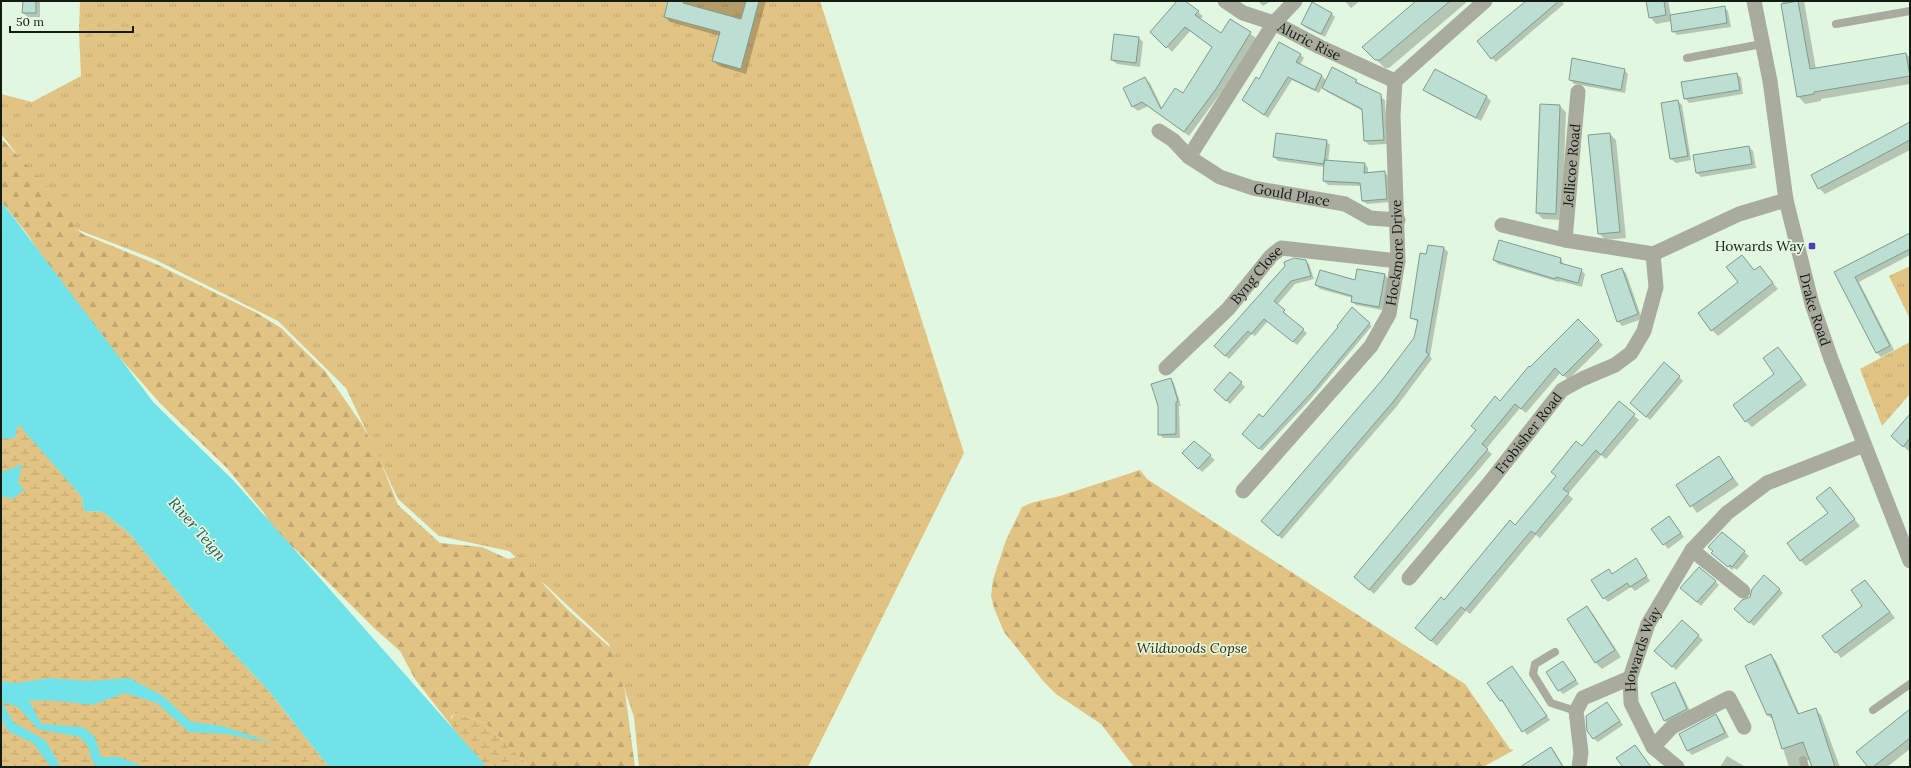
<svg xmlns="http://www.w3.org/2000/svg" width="1911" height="768" font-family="Lora,serif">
	<defs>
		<pattern id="grass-tufts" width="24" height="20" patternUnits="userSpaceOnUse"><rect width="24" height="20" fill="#e1c384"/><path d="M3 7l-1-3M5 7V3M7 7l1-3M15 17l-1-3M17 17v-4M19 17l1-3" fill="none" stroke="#c0a771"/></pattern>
		<pattern id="forest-firs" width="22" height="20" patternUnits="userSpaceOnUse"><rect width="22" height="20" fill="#e1c384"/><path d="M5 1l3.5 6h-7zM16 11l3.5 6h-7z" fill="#c0a771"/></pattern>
		<pattern id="wetland-marsh" width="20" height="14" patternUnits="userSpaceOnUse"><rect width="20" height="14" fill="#e1c384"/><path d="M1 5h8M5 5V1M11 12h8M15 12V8" fill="none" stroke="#c0a771"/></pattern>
	</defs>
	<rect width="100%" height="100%" fill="#e2f7e0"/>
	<path fill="url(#grass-tufts)" d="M 80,1 L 820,1 L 964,453 L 808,767 L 639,767 L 634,717 L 609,644 L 509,551 L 439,536 L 398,499 L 346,388 L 278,321 L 154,259 L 76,229 L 1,134 L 1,94 L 32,102 L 81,76 L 79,32 Z
		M 1910,266 L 1910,319 L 1889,276 Z
		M 1910,342 L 1910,394 L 1882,426 L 1860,369 Z"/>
	<path fill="url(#forest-firs)" d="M 3,140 L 57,197 L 69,213 L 76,229 L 83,234 L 156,264 L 257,313 L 281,328 L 325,371 L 361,423 L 375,448 L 398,505 L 440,543 L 482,547 L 508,559 L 521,556 L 524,557 L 545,586 L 567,609 L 613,650 L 625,692 L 635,767 L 530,767 L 485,723 L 455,713 L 451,717 L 450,724 L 415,679 L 400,651 L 374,628 L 296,550 L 275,533 L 264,513 L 227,468 L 160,403 L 120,358 L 117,358 L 57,281 L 28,235 L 1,201 L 1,142 Z
		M 1140,470 L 1147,479 L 1465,684 L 1510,749 L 1514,750 L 1483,767 L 1134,767 L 1101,724 L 1056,694 L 1044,682 L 1004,632 L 994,608 L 991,596 L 993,580 L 1006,540 L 1022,507 L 1031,503 L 1060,496 Z"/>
	<path fill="url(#wetland-marsh)" d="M 1,347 L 42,450 L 82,497 L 84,511 L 103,512 L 130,534 L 191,608 L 268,690 L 329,767 L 1,767 Z
		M 455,713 L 485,723 L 530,767 L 487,767 L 458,736 L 449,722 Z"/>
	<path fill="#70e3e8" d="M 1,201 L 154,403 L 233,480 L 487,767 L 329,767 L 268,690 L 191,608 L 130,534 L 103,512 L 84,511 L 82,497 L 18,424 L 15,438 L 1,439 Z
		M 22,464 L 18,482 L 24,490 L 12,499 L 1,496 L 1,471 L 3,472 Z
		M 49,678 L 89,681 L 129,678 L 163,696 L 191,722 L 222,726 L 276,744 L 227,734 L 189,732 L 157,703 L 125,693 L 92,705 L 60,701 L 29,700 L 41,724 L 83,727 L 95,737 L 101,757 L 119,757 L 145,767 L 97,767 L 92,761 L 88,746 L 80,737 L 38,729 L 18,707 L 2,702 L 13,722 L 45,740 L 61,767 L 51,767 L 33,743 L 8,731 L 1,718 L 1,681 L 17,683 Z"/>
	<path fill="#0003" d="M 24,1 L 40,1 L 40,17 L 28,17 L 23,13 Z
		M 669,1 L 766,1 L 746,74 L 719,66 L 713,61 L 720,36 L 670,22 L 665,17 Z
		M 1178,1 L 1184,1 L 1198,12 L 1203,16 L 1200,20 L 1221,35 L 1230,20 L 1256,38 L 1220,94 L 1189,136 L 1148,106 L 1138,111 L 1133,107 L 1124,88 L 1145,78 L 1150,83 L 1162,108 L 1183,95 L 1213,48 L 1190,31 L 1172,52 L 1152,32 Z
		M 1258,1 L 1271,1 L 1263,6 Z
		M 1345,1 L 1360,1 L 1351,8 Z
		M 1417,1 L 1468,1 L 1389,68 L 1385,68 L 1363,47 Z
		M 1524,1 L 1562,1 L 1564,4 L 1496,62 L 1492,58 L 1525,3 Z
		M 1647,1 L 1668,1 L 1671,15 L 1724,7 L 1728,11 L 1731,27 L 1677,35 L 1673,31 L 1672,21 L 1656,24 L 1650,17 Z
		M 1782,1 L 1804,1 L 1816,69 L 1906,54 L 1910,58 L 1910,84 L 1821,99 L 1821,101 L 1805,104 L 1798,96 Z
		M 1331,13 L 1335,17 L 1325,37 L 1306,28 L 1302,24 Z
		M 1139,38 L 1143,42 L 1140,67 L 1117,64 L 1112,60 Z
		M 1300,54 L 1304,58 L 1300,65 L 1322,76 L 1327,81 L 1333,69 L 1356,81 L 1385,100 L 1387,144 L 1369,145 L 1365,141 L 1363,111 L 1327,92 L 1322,87 L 1319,93 L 1292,80 L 1268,118 L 1243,100 L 1259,81 Z
		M 1435,70 L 1487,97 L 1491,101 L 1481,121 L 1429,94 L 1424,90 Z
		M 1624,70 L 1628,74 L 1625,93 L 1574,84 L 1570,79 Z
		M 1737,74 L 1741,78 L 1743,94 L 1689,103 L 1685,98 Z
		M 1678,101 L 1682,105 L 1691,160 L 1676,163 L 1671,159 Z
		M 1560,106 L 1566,112 L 1562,220 L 1543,219 L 1537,213 Z
		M 1910,123 L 1910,150 L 1825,194 L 1819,188 Z
		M 1610,134 L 1616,140 L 1626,238 L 1605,240 L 1599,233 Z
		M 1326,141 L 1330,145 L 1328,162 L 1365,164 L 1368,168 L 1368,174 L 1384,172 L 1388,176 L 1390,202 L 1367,204 L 1363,201 L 1362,186 L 1328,185 L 1324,181 L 1325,167 L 1278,161 L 1274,157 Z
		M 1749,147 L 1753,151 L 1756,168 L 1701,177 L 1697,173 Z
		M 1910,234 L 1910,255 L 1859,282 L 1894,350 L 1881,357 L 1877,353 L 1836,272 Z
		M 1429,246 L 1444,248 L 1448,252 L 1430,356 L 1432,359 L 1397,406 L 1282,539 L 1266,525 L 1415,339 L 1418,322 L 1411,318 Z
		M 1742,256 L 1755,271 L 1760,267 L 1778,289 L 1718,336 L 1712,330 L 1740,282 Z
		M 1561,259 L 1564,265 L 1581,270 L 1585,274 L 1582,287 L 1560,281 L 1559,282 L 1498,264 L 1494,260 Z
		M 1306,261 L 1309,264 L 1314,279 L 1295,284 L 1277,305 L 1287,315 L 1286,316 L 1307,333 L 1297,345 L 1268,321 L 1255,336 L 1252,334 L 1229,359 L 1219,350 L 1286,266 Z
		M 1622,269 L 1626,273 L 1642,319 L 1622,326 L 1618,321 Z
		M 1385,275 L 1388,279 L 1382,310 L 1356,305 L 1352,302 L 1353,298 L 1320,289 L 1316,285 L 1356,281 Z
		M 1578,320 L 1603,345 L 1568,380 L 1561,372 L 1526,413 L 1520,408 L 1486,449 L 1492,454 L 1374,594 L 1355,577 L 1477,431 L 1472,426 L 1500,402 Z
		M 1369,324 L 1372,326 L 1309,401 L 1262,451 L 1243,434 Z
		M 1783,354 L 1807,385 L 1752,427 L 1746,421 L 1775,374 Z
		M 1679,377 L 1683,381 L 1650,420 L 1635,407 Z
		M 1170,379 L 1174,383 L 1181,406 L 1179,406 L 1180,438 L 1163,438 L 1159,434 Z
		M 1241,383 L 1245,387 L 1230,404 L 1219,394 Z
		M 1619,403 L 1639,420 L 1606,459 L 1601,455 L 1568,494 L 1573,499 L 1540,538 L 1536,535 L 1470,614 L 1466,611 L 1437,646 L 1422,633 L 1444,601 L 1515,526 Z
		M 1910,415 L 1910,452 L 1898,442 Z
		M 1194,442 L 1215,460 L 1202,472 L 1184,453 Z
		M 1719,458 L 1739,485 L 1697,513 L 1677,485 Z
		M 1830,489 L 1860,526 L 1806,566 L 1800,560 L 1829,513 Z
		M 1669,517 L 1684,537 L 1668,549 L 1652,529 Z
		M 1722,533 L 1749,556 L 1737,570 L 1734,568 L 1732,570 L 1712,553 Z
		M 1636,560 L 1650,581 L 1635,591 L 1631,587 L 1608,602 L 1604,598 L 1608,570 L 1613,574 Z
		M 1715,581 L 1719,585 L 1701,606 L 1686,592 Z
		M 1871,587 L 1895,618 L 1841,658 L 1836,652 L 1864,606 Z
		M 1779,589 L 1783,593 L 1754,626 L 1739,613 L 1751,598 Z
		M 1587,607 L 1593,614 L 1621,657 L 1602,669 L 1596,663 L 1568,619 Z
		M 1682,621 L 1703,640 L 1676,670 L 1660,655 Z
		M 1771,655 L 1776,661 L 1800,715 L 1816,710 L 1821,715 L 1840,767 L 1811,767 L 1809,760 L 1805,761 L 1803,767 L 1789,767 L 1774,720 L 1767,715 L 1746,666 Z
		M 1563,662 L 1579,684 L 1563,694 L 1559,690 Z
		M 1512,668 L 1550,720 L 1527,735 L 1505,704 L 1500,700 Z
		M 1675,684 L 1679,688 L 1691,713 L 1669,725 L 1665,721 L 1653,694 Z
		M 1607,703 L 1623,725 L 1598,742 L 1593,738 Z
		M 1910,711 L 1910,749 L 1887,767 L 1869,767 Z
		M 1716,716 L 1720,720 L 1729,737 L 1692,755 L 1688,751 L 1680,734 Z
		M 1551,748 L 1555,752 L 1564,767 L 1538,767 Z
		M 1727,756 L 1744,766 L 1745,767 L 1720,767 Z"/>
	<path fill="#bdded2" stroke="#7d9c90" d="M 23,1 L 36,1 L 36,13 L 22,13 Z
		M 668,1 L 684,1 L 683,3 L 741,19 L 746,1 L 759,1 L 741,69 L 712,61 L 720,32 L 664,17 Z
		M 1177,1 L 1185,1 L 1199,11 L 1195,15 L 1221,33 L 1230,19 L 1251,32 L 1216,89 L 1184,132 L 1142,102 L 1132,107 L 1123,88 L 1145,77 L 1161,109 L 1175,88 L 1183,93 L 1212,47 L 1185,27 L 1166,48 L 1150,32 Z
		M 1416,1 L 1450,1 L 1380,60 L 1375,60 L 1362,47 Z
		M 1526,1 L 1559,1 L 1491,59 L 1477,41 Z
		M 1646,1 L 1664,1 L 1666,15 L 1649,18 Z
		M 1798,1 L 1810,69 L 1906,53 L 1910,76 L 1814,92 L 1814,94 L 1797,97 L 1781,4 Z
		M 1312,2 L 1332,13 L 1321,34 L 1301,24 Z
		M 1725,6 L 1727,23 L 1672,32 L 1670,15 Z
		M 1114,34 L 1139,37 L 1136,63 L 1111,60 Z
		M 1279,42 L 1301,54 L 1296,62 L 1322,75 L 1315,90 L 1288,77 L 1264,115 L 1242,100 L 1256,77 L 1259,79 Z
		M 1572,58 L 1625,69 L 1621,90 L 1569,80 Z
		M 1332,67 L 1357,80 L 1355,82 L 1381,94 L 1384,140 L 1364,141 L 1362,109 L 1322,88 Z
		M 1435,69 L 1487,96 L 1476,118 L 1423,90 Z
		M 1737,73 L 1740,90 L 1684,99 L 1681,82 Z
		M 1678,100 L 1688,156 L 1670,159 L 1661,103 Z
		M 1540,104 L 1560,105 L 1556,214 L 1536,213 Z
		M 1910,122 L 1910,140 L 1818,189 L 1811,175 Z
		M 1276,133 L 1327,140 L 1324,164 L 1273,157 Z
		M 1610,133 L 1620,232 L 1598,234 L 1588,135 Z
		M 1749,146 L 1752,164 L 1696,173 L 1693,155 Z
		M 1324,160 L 1365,163 L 1364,173 L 1385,171 L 1387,199 L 1362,201 L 1360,183 L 1323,181 Z
		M 1910,233 L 1910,249 L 1855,277 L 1890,346 L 1876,353 L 1834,272 Z
		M 1499,240 L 1561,258 L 1560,263 L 1582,269 L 1578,283 L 1556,277 L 1555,279 L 1493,260 Z
		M 1428,245 L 1444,247 L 1426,352 L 1429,354 L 1393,402 L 1278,536 L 1261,521 L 1382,380 L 1414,338 L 1418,320 L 1410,318 L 1420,253 L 1426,254 Z
		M 1742,255 L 1754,270 L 1760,266 L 1773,283 L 1711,331 L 1698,313 L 1738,282 L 1726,267 Z
		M 1294,258 L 1306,260 L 1311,276 L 1291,281 L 1274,301 L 1285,310 L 1283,312 L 1304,329 L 1293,342 L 1264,319 L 1251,334 L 1248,331 L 1225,356 L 1214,346 L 1285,266 L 1284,262 Z
		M 1622,268 L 1638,314 L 1617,322 L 1601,275 Z
		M 1357,269 L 1385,274 L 1379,307 L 1351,302 L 1352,296 L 1315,285 L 1320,270 L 1355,280 Z
		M 1352,307 L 1370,323 L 1314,390 L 1259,449 L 1242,434 L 1259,414 L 1263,417 L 1338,327 L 1337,326 Z
		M 1578,319 L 1599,340 L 1563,376 L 1555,368 L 1521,409 L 1515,404 L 1482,444 L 1488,449 L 1369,590 L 1354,577 L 1476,430 L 1471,426 L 1495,396 L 1500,401 L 1529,366 L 1530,367 Z
		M 1778,347 L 1802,379 L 1745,422 L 1733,405 L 1774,374 L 1763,358 Z
		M 1664,362 L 1680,376 L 1646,417 L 1630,403 Z
		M 1230,372 L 1242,382 L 1226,401 L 1214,390 Z
		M 1171,378 L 1178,401 L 1176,402 L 1176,434 L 1158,435 L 1158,406 L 1151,384 Z
		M 1619,401 L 1635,414 L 1601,455 L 1596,450 L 1563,489 L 1569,493 L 1535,534 L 1531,531 L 1465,610 L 1461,607 L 1431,641 L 1415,628 L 1441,597 L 1444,600 L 1510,520 L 1515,525 L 1556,476 L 1551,472 L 1576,441 L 1582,446 Z
		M 1910,414 L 1910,438 L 1903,447 L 1891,436 Z
		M 1194,441 L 1211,455 L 1198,469 L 1182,453 Z
		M 1719,456 L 1733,478 L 1690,507 L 1676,485 Z
		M 1830,487 L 1855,519 L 1800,561 L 1787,543 L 1828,513 L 1816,498 Z
		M 1669,516 L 1681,533 L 1663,545 L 1651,529 Z
		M 1722,532 L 1745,551 L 1732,567 L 1730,565 L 1728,567 L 1711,553 L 1713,551 L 1708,547 Z
		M 1636,558 L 1647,576 L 1630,587 L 1627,583 L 1603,599 L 1591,580 L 1609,569 L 1612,574 Z
		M 1699,567 L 1716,581 L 1697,602 L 1680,588 Z
		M 1764,575 L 1780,589 L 1749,623 L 1734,609 L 1742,600 L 1750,597 L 1752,589 Z
		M 1865,580 L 1890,612 L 1835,653 L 1822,636 L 1862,606 L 1851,590 Z
		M 1587,606 L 1615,650 L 1595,663 L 1567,619 Z
		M 1682,620 L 1699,635 L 1672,667 L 1654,651 Z
		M 1771,654 L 1798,714 L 1816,708 L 1835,767 L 1812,767 L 1803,742 L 1782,749 L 1771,714 L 1767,715 L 1745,666 Z
		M 1563,661 L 1576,680 L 1558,691 L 1546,672 Z
		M 1512,666 L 1547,716 L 1522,732 L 1502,700 L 1500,701 L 1487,683 Z
		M 1675,682 L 1687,709 L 1664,721 L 1651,693 Z
		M 1607,702 L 1620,721 L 1593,739 L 1587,731 L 1586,716 Z
		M 1910,709 L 1910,738 L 1873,767 L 1868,767 L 1856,752 Z
		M 1716,714 L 1725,733 L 1687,751 L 1679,734 Z
		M 1635,745 L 1651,767 L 1623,767 L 1616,758 Z
		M 1551,747 L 1563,767 L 1520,767 Z"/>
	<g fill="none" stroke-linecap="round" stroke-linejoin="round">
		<path stroke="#a9ab9f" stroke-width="8" d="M 1836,24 L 1910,11
			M 1687,58 L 1762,44
			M 1555,652 L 1535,664 L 1533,674 L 1551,703 L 1576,711
			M 1873,710 L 1910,684
			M 1803,760 L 1805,767"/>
		<g stroke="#a9ab9f" stroke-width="15">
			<path id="s1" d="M 1225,1 L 1243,13 L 1274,23 L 1320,47 L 1395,81"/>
			<path id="s2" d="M 1754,1 L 1770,81 L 1786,200 L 1812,304 L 1831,359 L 1910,561"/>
			<path id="s3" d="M 1159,131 L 1173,140 L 1189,157 L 1220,177 L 1253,188 L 1345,204 L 1370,218 L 1398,220"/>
			<path d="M 1189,157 L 1274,23 L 1295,1"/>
			<path d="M 1502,225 L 1565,240 L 1653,254"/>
			<path id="s4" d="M 1565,240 L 1578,92"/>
			<path id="s5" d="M 1166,368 L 1228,309 L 1271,256 L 1281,248 L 1398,261"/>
			<path id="s6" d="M 1243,491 L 1371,346 L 1389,314 L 1398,261 L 1393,115 L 1395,81 L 1485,1"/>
			<path d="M 1692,550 L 1743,591"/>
			<path id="s7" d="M 1409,578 L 1490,482 L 1562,390 L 1582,379 L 1615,365 L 1631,353 L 1644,331 L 1656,287 L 1653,254 L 1739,214 L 1786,200"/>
			<path d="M 1653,747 L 1672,727 L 1729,698 L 1744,727"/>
			<path d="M 1579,767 L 1581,753 L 1576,711 L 1583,698 L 1630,678"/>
			<path id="s8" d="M 1677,767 L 1653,747 L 1631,703 L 1630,678 L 1648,624 L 1692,550 L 1727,513 L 1767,483 L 1864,445"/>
		</g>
	</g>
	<rect fill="#533db5" stroke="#e2f7e0" stroke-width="1.5" x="1808" y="242" width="8" height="8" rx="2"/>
	<g text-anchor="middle" stroke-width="3.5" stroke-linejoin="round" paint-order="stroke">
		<g font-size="14" fill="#141b13" stroke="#e2f7e0">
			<text dy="5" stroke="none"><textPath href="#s1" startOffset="94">Aluric Rise</textPath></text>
			<text dy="5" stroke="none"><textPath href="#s4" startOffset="75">Jellicoe Road</textPath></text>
			<text dy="5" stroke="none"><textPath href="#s3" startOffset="151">Gould Place</textPath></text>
			<text dy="5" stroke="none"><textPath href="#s6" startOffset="292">Hockmore Drive</textPath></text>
			<text dy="5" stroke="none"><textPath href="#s5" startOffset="130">Byng Close</textPath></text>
			<text dy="5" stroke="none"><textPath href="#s2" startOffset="315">Drake Road</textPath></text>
			<text dy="5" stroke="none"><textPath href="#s7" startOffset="188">Frobisher Road</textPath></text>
			<text dy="5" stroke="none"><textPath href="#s8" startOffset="136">Howards Way</textPath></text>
		</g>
		<g font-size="14" fill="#141b13" stroke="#e2f7e0" text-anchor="end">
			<text x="1804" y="251">Howards Way</text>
		</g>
		<g font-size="14" font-style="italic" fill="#362704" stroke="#e2f7e0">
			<text x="1192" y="653">Wildwoods Copse</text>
		</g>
		<g font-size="15" font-style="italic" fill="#26585a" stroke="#e2f7e0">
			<text transform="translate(197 529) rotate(49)" y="5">River Teign</text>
		</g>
	</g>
	<rect width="1911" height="768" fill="none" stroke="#141b13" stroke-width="4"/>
	<path d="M10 26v6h123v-6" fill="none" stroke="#141b13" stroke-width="2"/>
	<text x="16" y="26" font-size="12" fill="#141b13" stroke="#e2f7e0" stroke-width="3" paint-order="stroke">50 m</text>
</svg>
